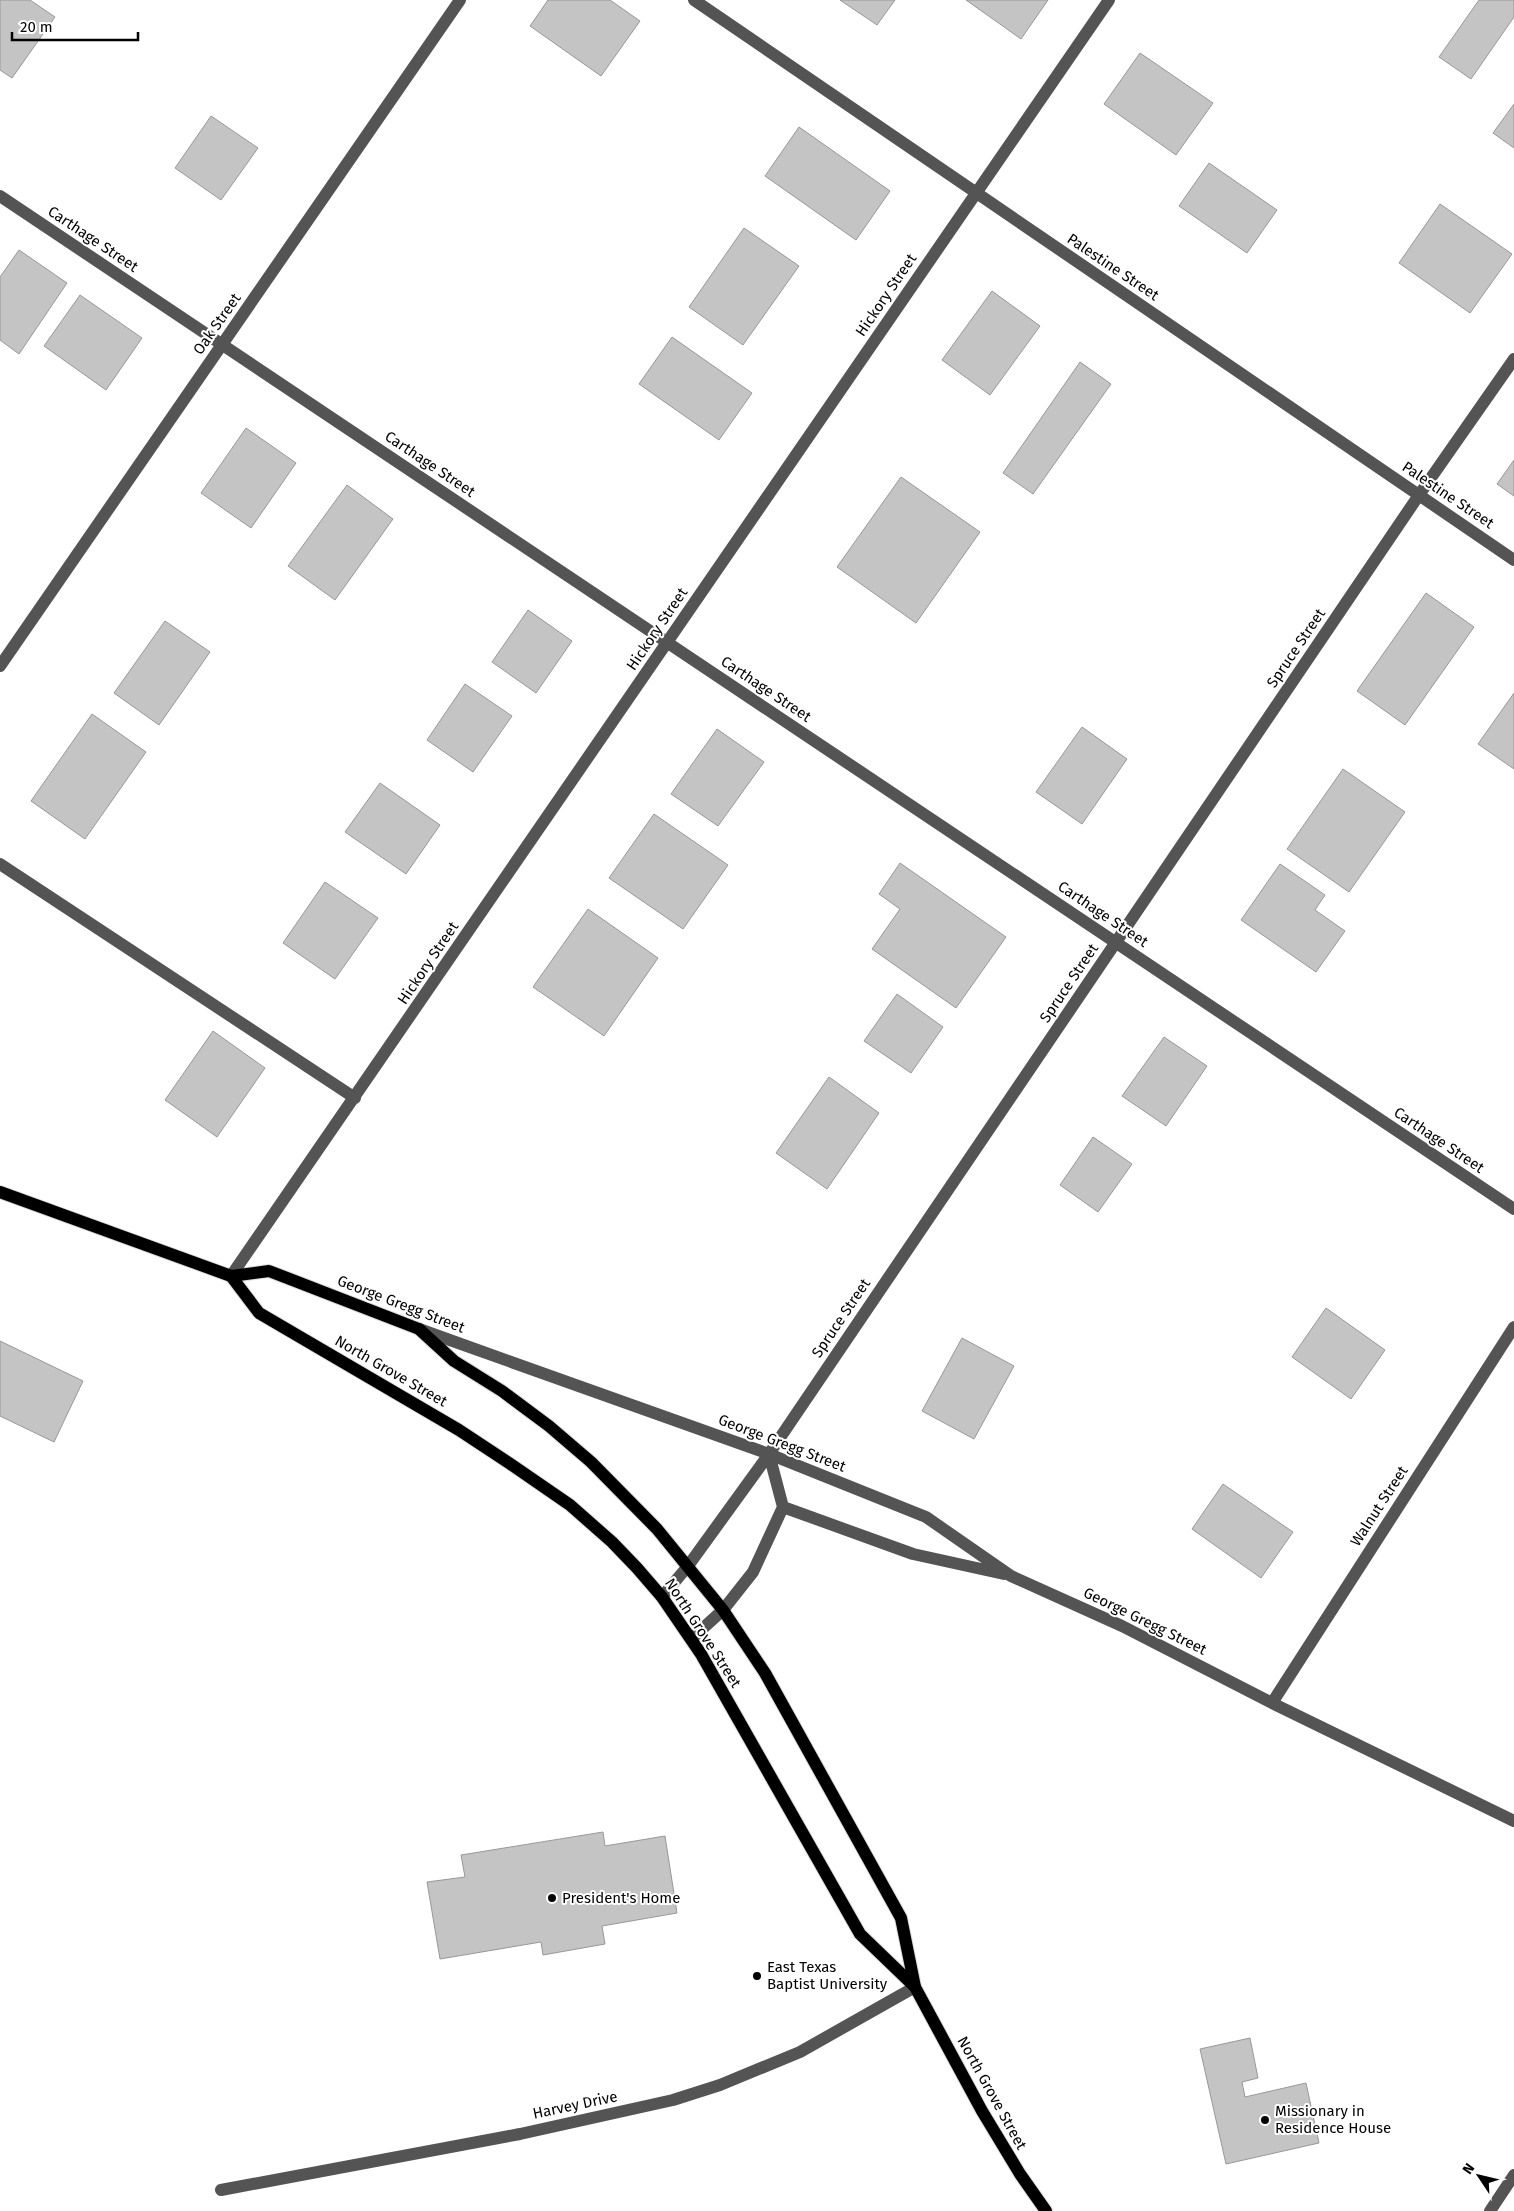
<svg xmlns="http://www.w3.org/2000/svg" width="1514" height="2211" font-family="'Fira Sans',sans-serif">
	<rect width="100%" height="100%" fill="#fff"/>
	<path fill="#c4c4c4" stroke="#989898" d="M 0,0 L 30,0 L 55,17 L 12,78 L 0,70 Z
		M 548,0 L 610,0 L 640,21 L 601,76 L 530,26 Z
		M 840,0 L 895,0 L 877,25 Z
		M 966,0 L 1048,0 L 1021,39 Z
		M 1479,0 L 1514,0 L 1514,17 L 1471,79 L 1439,57 Z
		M 1140,53 L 1213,103 L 1176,155 L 1104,104 Z
		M 1514,104 L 1514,148 L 1493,133 Z
		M 211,116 L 258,148 L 221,200 L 175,168 Z
		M 799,127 L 890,191 L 856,240 L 765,176 Z
		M 1209,163 L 1277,210 L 1247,253 L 1179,206 Z
		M 1440,204 L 1512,254 L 1470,313 L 1399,263 Z
		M 744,228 L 799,266 L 743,345 L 689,307 Z
		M 19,250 L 67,283 L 19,354 L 0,340 L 0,277 Z
		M 992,291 L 1040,326 L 990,395 L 942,360 Z
		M 80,295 L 142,338 L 106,390 L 44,346 Z
		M 672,337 L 752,393 L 719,440 L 639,384 Z
		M 1080,362 L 1111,384 L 1033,494 L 1003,473 Z
		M 246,428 L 296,463 L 251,528 L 201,493 Z
		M 1514,460 L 1514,496 L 1497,484 Z
		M 901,477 L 980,532 L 916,623 L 837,567 Z
		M 347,485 L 393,519 L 335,600 L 288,566 Z
		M 1426,593 L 1474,627 L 1405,725 L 1357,691 Z
		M 528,610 L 572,641 L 536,693 L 492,662 Z
		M 165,621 L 210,652 L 159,725 L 114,693 Z
		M 465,684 L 512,716 L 473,772 L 427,740 Z
		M 1514,693 L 1514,769 L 1478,744 Z
		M 92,714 L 146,752 L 85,839 L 31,801 Z
		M 1082,727 L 1127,759 L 1082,824 L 1036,792 Z
		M 717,729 L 764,762 L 718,826 L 671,794 Z
		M 1343,769 L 1405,812 L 1349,892 L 1287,849 Z
		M 380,783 L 440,825 L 406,874 L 345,832 Z
		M 654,814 L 728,865 L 683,929 L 609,878 Z
		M 900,863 L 1006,937 L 956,1008 L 872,949 L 900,909 L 879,894 Z
		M 1280,864 L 1325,895 L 1315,910 L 1345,931 L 1316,972 L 1241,920 Z
		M 325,882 L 378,918 L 335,979 L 283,943 Z
		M 588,909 L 658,958 L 604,1036 L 533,987 Z
		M 897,994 L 943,1027 L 911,1073 L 864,1041 Z
		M 213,1031 L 265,1068 L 217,1137 L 165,1100 Z
		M 1164,1037 L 1207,1066 L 1166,1126 L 1122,1096 Z
		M 829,1077 L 879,1113 L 827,1189 L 776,1153 Z
		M 1093,1137 L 1132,1164 L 1098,1212 L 1060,1185 Z
		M 1326,1308 L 1385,1350 L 1351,1399 L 1292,1357 Z
		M 962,1338 L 1014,1366 L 974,1439 L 922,1411 Z
		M 0,1341 L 83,1381 L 54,1442 L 0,1416 Z
		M 1223,1484 L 1293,1532 L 1261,1578 L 1192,1529 Z
		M 603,1832 L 605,1846 L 665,1836 L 677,1913 L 602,1926 L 605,1944 L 543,1955 L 541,1942 L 440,1959 L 427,1882 L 465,1877 L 461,1855 Z
		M 1250,2038 L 1258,2078 L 1242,2082 L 1245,2097 L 1306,2083 L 1319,2143 L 1226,2164 L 1200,2049 Z"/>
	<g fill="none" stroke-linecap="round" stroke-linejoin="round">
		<defs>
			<path id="major" d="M 0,1192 L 231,1276 L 269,1271 L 419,1329 L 454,1361 L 502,1391 L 549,1426 L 591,1462 L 657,1529 L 723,1610 L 765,1673 L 901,1918 L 915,1987 L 982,2111 L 1020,2174 L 1046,2211
				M 231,1276 L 259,1313 L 459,1430 L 509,1463 L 570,1505 L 612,1542 L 637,1568 L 662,1597 L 701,1654 L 860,1934 L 915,1987"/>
		</defs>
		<use href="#major" stroke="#dbdbdb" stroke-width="14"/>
		<path stroke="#545454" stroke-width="12" d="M 694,0 L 1514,560
			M 0,196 L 1514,1209
			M 0,666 L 460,0
			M 0,864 L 355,1098
			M 231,1276 L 1109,0
			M 419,1329 L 769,1454 L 926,1517 L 1011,1576 L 1122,1626 L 1272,1703 L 1514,1821
			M 783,1507 L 913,1554 L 1004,1574
			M 662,1597 L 688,1566 L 769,1454 L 1419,495 L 1514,359
			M 691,1639 L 723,1610 L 753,1572 L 783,1507 L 769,1454
			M 1272,1703 L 1514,1327
			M 221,2190 L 520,2134 L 673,2100 L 720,2085 L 800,2052 L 915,1987
			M 1490,2211 L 1514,2175"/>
		<use href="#major" stroke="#000" stroke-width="12"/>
	</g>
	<g fill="#000" stroke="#fff" stroke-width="2">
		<circle cx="552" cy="1898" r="5"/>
		<circle cx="757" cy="1976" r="5"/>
		<circle cx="1265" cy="2120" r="5"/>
	</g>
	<g text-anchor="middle" stroke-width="4" stroke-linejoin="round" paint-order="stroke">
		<g font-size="15" fill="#000" stroke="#fff">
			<text transform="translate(93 239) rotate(34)" y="5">Carthage Street</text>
			<text transform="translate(1113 267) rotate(34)" y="5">Palestine Street</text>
			<text transform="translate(886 295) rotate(-56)" y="5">Hickory Street</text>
			<text transform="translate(217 324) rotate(-55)" y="5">Oak Street</text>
			<text transform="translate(430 464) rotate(34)" y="5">Carthage Street</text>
			<text transform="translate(1448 495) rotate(34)" y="5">Palestine Street</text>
			<text transform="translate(657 629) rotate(-56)" y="5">Hickory Street</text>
			<text transform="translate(1296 648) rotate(-56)" y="5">Spruce Street</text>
			<text transform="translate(766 689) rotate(34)" y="5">Carthage Street</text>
			<text transform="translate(1103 914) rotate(34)" y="5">Carthage Street</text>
			<text transform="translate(428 963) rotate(-56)" y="5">Hickory Street</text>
			<text transform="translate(1069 983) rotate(-56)" y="5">Spruce Street</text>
			<text transform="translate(1439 1140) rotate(34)" y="5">Carthage Street</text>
			<text transform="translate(401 1304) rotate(21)" y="5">George Gregg Street</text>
			<text transform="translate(841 1318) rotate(-56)" y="5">Spruce Street</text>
			<text transform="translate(391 1371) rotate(30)" y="5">North Grove Street</text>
			<text transform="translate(782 1443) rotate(21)" y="5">George Gregg Street</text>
			<text transform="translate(1379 1506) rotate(-57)" y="5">Walnut Street</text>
			<text transform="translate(1145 1621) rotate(26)" y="5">George Gregg Street</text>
			<text transform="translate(703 1633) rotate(57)" y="5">North Grove Street</text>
			<text transform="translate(992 2093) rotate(61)" y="5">North Grove Street</text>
			<text transform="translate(575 2105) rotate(-12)" y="5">Harvey Drive</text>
		</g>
		<g font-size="15" fill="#000" stroke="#fff" text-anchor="start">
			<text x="562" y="1903">President's Home</text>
			<text x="767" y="1972">East Texas<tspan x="767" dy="17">Baptist University</tspan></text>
			<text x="1275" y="2116">Missionary in<tspan x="1275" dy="17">Residence House</tspan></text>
		</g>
	</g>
	<g transform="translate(1479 2176) rotate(305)" stroke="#ffffff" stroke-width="4" paint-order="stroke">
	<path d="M0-4L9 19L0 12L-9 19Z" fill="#000000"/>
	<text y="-8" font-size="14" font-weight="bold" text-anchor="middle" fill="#000000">N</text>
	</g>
	<path d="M12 32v8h126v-8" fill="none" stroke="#000000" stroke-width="2.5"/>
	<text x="20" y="32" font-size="15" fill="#000000" stroke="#ffffff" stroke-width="4" paint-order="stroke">20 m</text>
</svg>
